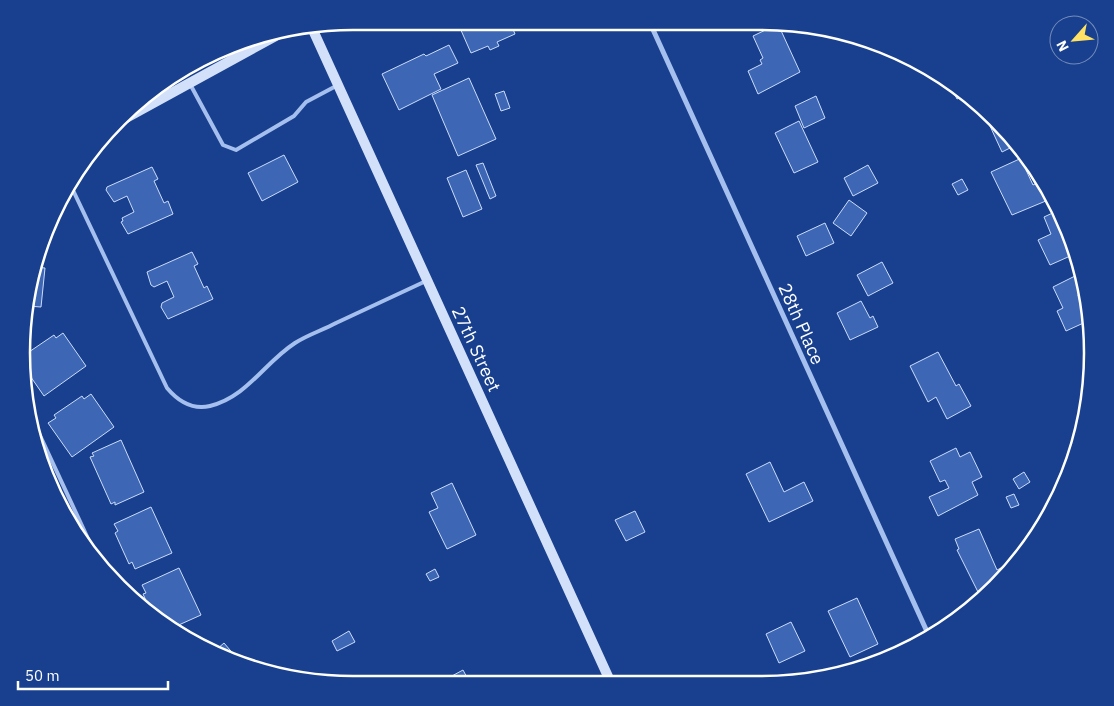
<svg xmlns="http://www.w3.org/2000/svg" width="1114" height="706" font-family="'IBM Plex Sans',sans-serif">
	<rect width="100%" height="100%" fill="#19408e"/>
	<path fill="#3d66b4" stroke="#cbdcfa" d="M 474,22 L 510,22 L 515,34 L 497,42 L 499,46 L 490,50 L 488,46 L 471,53 L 460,28 Z
		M 778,24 L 800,72 L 758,94 L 748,71 L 762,64 L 760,60 L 763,58 L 753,36 Z
		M 449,45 L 458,63 L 434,74 L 441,89 L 399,110 L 382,74 L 424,54 L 426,56 Z
		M 469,78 L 496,139 L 458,156 L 432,95 Z
		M 948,81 L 963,90 L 967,94 L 957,99 Z
		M 504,91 L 510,108 L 501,111 L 495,94 Z
		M 816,96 L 825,118 L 804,128 L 795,106 Z
		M 986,111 L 1011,134 L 1018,144 L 1002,152 L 984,113 Z
		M 799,121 L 818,162 L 794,173 L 775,133 Z
		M 284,155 L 298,182 L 262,201 L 248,173 Z
		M 1026,156 L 1032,167 L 1026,170 L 1033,185 L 1043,180 L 1053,198 L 1012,215 L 991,172 Z
		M 483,163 L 496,196 L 490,199 L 476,165 Z
		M 868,165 L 878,183 L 853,196 L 844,178 Z
		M 152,167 L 158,179 L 154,181 L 164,203 L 168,201 L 173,214 L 128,234 L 121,222 L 123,221 L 122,218 L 134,212 L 127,196 L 114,202 L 106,190 L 107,187 Z
		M 466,170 L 482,209 L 463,217 L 447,178 Z
		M 962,179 L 968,190 L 958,195 L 952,184 Z
		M 849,200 L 867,213 L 851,236 L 833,223 Z
		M 1059,210 L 1077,253 L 1050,265 L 1038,240 L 1051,234 L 1044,217 Z
		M 825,223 L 834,243 L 806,256 L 797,236 Z
		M 192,252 L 198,264 L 194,266 L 204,288 L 207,286 L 213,299 L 168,319 L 161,307 L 162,303 L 174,297 L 167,281 L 154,287 L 151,285 L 147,272 Z
		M 882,262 L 893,283 L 868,296 L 857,275 Z
		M 35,267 L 45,268 L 41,307 L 27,306 Z
		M 1081,273 L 1086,292 L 1078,295 L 1080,300 L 1086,297 L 1087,299 L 1090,320 L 1066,331 L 1057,311 L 1063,308 L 1053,287 Z
		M 861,301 L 870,318 L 873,316 L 878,327 L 850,340 L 837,313 Z
		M 63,333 L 86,366 L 44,396 L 26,370 L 25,359 L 28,357 L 26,354 L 54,335 L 56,338 Z
		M 938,352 L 956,386 L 959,384 L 971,406 L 947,419 L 936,397 L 928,402 L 910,366 Z
		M 91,394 L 114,427 L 72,457 L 48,423 L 56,418 L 54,415 L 82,396 L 84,399 Z
		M 121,440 L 144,492 L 115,505 L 115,502 L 111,504 L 90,457 L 94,456 L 92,453 Z
		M 956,448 L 960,457 L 970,452 L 982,477 L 972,482 L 978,495 L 938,516 L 929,497 L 949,488 L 945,480 L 940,482 L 930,461 Z
		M 770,462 L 784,492 L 804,482 L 813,501 L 769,522 L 746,474 Z
		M 1024,472 L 1030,482 L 1019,489 L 1013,479 Z
		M 452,483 L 476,535 L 447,549 L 429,512 L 438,508 L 431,493 Z
		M 1014,494 L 1019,505 L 1011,508 L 1006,497 Z
		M 151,507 L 172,553 L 135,569 L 132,562 L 129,564 L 115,533 L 118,531 L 114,524 Z
		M 635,511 L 645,532 L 626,541 L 615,520 Z
		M 979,529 L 997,570 L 1007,565 L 1010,571 L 982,600 L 957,550 L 959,549 L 955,539 Z
		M 179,568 L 201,615 L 172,628 L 154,618 L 143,594 L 146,593 L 142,585 Z
		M 435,569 L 439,577 L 430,581 L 426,574 Z
		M 857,598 L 878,644 L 850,657 L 828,611 Z
		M 791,622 L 805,651 L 779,663 L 766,634 Z
		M 349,631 L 355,642 L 337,651 L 332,641 Z
		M 224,643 L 242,664 L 226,660 L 211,651 L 215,647 L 217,649 Z
		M 463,670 L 470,683 L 439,683 Z"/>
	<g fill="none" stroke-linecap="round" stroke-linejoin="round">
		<path stroke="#a5bfef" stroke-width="4" d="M 190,84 L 223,145 L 236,150 L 294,116 L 306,102 L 338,85
			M 71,186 L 167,388 C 178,401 193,410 210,406 C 247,397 264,363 295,343 C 307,335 323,330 336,323 C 366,309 396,295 426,281
			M 30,414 L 97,558"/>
		<path stroke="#a5bfef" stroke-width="5" d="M 650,23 L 929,636"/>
		<path stroke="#d3e0fa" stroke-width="10" d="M 312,28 L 611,683
			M 124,119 L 281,33"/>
	</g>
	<g text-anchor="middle" stroke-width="5" stroke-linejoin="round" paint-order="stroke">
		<g font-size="18" fill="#fff" stroke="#19408e">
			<text transform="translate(801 324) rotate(66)" y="6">28th Place</text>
			<text transform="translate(476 349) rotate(65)" y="6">27th Street</text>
		</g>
	</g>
	<path d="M0 0H1114V706H0ZM353 30H761A323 323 0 0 1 1084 353V353A323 323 0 0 1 761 676H353A323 323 0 0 1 30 353V353A323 323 0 0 1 353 30Z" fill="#19408e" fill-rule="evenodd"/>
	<path fill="none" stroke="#fff" stroke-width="2.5" d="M353 30H761A323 323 0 0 1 1084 353V353A323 323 0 0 1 761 676H353A323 323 0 0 1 30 353V353A323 323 0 0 1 353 30Z"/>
	<g transform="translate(1074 40) rotate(243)"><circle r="24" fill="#19408e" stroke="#758cbb"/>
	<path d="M0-4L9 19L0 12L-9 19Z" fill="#ffe263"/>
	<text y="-8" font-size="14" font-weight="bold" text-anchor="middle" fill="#ffffff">N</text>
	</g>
	<path d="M18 681v8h150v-8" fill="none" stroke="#ffffff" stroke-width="2.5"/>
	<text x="25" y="681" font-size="15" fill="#ffffff" stroke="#19408e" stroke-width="4" paint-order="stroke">50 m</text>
</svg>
